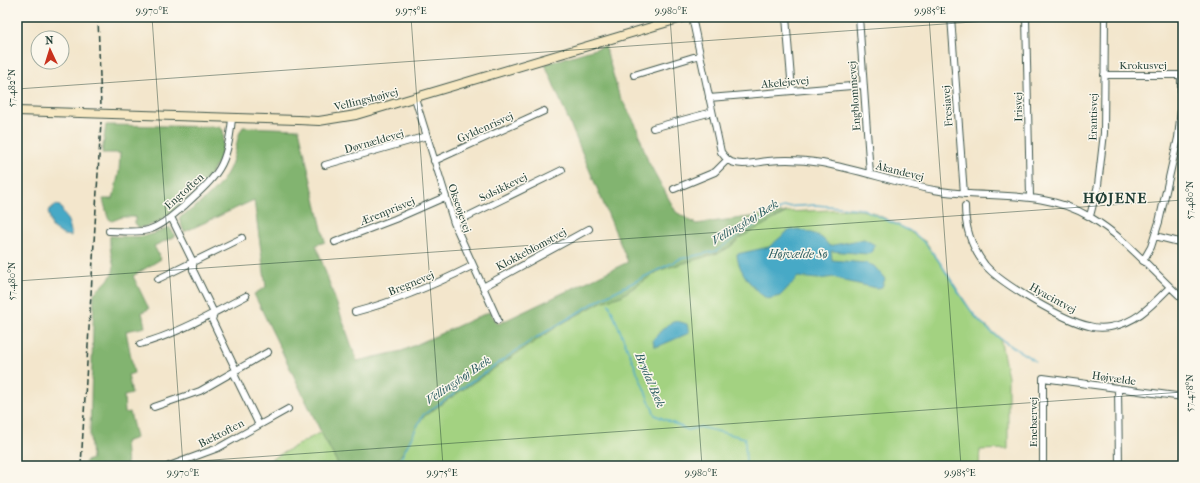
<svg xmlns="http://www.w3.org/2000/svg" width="1200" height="483" font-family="'IM FELL French Canon',serif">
	<rect width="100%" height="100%" fill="#fbf7ec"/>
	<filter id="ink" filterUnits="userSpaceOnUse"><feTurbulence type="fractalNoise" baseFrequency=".025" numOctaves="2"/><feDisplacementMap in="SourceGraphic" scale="8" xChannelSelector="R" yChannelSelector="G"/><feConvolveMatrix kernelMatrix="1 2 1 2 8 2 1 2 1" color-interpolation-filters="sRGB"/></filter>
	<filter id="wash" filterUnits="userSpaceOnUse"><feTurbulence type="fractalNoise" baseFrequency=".012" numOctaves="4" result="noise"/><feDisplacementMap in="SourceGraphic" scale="16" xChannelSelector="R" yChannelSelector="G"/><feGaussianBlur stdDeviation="0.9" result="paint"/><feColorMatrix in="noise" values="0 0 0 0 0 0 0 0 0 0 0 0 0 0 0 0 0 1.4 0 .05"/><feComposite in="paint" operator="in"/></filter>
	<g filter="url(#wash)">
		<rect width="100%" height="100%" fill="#f3e6cc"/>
		<path fill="#a3d281" stroke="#61885a" d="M 851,209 L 872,212 L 904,228 L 926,242 L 976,318 L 1000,338 L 1008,377 L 1008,449 L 980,450 L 979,466 L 391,466 L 405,450 L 422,418 L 444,402 L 561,324 L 601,302 L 621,296 L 660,270 L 721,252 L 731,246 L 741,237 L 787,212 Z
			M 321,432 L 339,466 L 259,466 Z"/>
		<path fill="#82b46f" stroke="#507852" d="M 605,46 L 619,95 L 635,123 L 648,161 L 676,212 L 696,224 L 787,212 L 741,237 L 731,246 L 721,252 L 660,270 L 621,296 L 601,302 L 561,324 L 444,402 L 422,418 L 405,450 L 391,466 L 339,466 L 321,432 L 254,294 L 266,287 L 254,200 L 184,232 L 179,218 C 202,203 225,186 233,159 C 237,149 236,136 243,127 L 299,129 L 325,242 L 316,245 L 357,361 L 402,351 L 489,312 L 498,324 L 628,262 L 545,64 Z
			M 106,125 L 220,127 L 223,130 C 228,163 201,186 178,206 C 172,211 166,219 159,222 C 153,225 146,226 139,228 L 135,223 L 135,217 L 122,217 L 112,221 L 108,218 L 103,199 L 113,199 L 119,172 L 120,153 L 102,153 Z
			M 169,227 L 176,236 L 154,246 L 161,259 L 133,276 L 149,309 L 142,312 L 145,327 L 126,331 L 134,373 L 128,375 L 132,394 L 124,396 L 125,413 L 130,412 L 136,438 L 125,442 L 127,466 L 84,466 L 86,461 L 92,459 L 90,435 L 94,293 C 127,266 108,268 110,236 C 134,237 147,239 169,227 Z"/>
		<path fill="#46a9c6" stroke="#32737d" d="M 55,205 L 60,206 C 65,215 72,226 71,236 L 63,235 L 52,227 L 48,211 Z
			M 798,229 C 811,233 822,234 829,246 L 864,239 L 875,245 L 873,251 L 868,254 L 831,251 L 832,260 L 866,263 L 874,266 L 885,279 L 882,287 L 876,288 L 845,281 L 835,277 L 818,279 L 798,277 L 780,296 L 768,299 C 755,292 737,270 737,254 L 769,247 L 788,231 Z
			M 677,321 L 687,324 L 689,333 L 659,346 L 654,346 L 653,340 C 660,332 666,323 677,321 Z"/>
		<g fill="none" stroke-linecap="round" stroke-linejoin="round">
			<path stroke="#46a9c6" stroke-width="1.5" d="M 912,232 C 941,253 953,290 976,317 C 992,336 1015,348 1035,361
				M 609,304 L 655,415 L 688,430 L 700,427 L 745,438 L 746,466
				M 534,339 L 604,297 L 680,259 L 716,251 L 746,230 L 784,207 L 815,205 L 863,209 L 910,231
				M 397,466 L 423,415 L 532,340"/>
		</g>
	</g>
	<g filter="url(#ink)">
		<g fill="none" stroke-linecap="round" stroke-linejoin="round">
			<defs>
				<path id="street" d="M 692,17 L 721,152 C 725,157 728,162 735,163 C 745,166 757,162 768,161 C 786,159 804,160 822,163 C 860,170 896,183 934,190 C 986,200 1042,188 1090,217 C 1126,238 1153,272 1183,299
					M 786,17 L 792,91
					M 859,17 L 870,174
					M 951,17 L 964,194
					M 1026,17 L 1030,197
					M 634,75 L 700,55
					M 1104,75 L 1183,75
					M 415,98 L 454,223 L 498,320
					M 709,98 L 863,85
					M 653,128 L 712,112
					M 434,161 L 544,111
					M 325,165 L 427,136
					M 674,189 L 715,172 L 727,160
					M 965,206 C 965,227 972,248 985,265 C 1001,284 1065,321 1089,326 C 1096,328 1104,328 1110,327 C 1136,323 1152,305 1170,287
					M 1090,216 L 1098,185 L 1104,133 L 1105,17
					M 171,217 L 193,262 L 193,270 L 214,313 L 212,320 L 236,370 L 235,376 L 259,425
					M 454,223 L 562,170
					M 109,231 C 121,231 137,233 148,230 C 162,226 173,215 184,206 C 219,174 227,167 232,119
					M 1155,236 L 1183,243
					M 335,242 L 395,219 L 445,197
					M 1143,261 L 1151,247 L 1159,222 L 1178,138 L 1181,110 L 1181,75
					M 158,279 L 242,238
					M 483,287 L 589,229
					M 355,312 C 397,301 434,285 472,266
					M 140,344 C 178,334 211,314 246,296
					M 1118,388 L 1119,466
					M 154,407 L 200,391 L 268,352
					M 169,466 L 218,448 L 288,409
					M 1043,466 L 1043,378 L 1183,397"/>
				<path id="secondary" d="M 17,111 L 298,120 L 319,121 L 356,115 L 685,17"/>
			</defs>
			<use href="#street" stroke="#3f564b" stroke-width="8"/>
			<use href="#secondary" stroke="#3f564b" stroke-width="10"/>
			<use href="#street" stroke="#fff" stroke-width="6"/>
			<use href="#secondary" stroke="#f7e8c3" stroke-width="8"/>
			<path stroke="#1f3d34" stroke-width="1.5" stroke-dasharray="6 3" stroke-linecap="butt" d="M 98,17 L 101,108
				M 81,466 L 101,122"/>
		</g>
	</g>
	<path fill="none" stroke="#1f3d34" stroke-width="1" stroke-opacity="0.45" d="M 152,17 L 183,466M 411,17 L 443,466M 670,17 L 702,466M 929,17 L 961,466M 17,89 L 1044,17M 17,281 L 1183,200M 127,466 L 1183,392"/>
	<g text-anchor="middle" stroke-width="3" stroke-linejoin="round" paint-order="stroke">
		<g font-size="11" fill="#1f3d34" stroke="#fbf7ec">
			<text x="1143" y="69">Krokusvej</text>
			<text transform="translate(785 82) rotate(-5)" y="4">Akelejevej</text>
			<text transform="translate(854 96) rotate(-94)" y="4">Engblommevej</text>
			<text transform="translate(366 99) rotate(-14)" y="4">Vellingshøjvej</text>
			<text transform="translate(947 106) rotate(-94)" y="4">Fresiavej</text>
			<text transform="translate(1018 107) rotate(-91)" y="4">Irisvej</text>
			<text transform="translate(1093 117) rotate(-89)" y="4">Erantisvej</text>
			<text transform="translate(485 127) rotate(-24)" y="4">Gyldenrisvej</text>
			<text transform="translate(374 141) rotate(-16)" y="4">Døvnældevej</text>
			<text transform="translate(900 171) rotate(14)" y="4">Åkandevej</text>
			<text transform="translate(503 187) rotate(-26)" y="4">Solsikkevej</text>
			<text transform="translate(184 191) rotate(-42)" y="4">Engtoften</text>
			<text transform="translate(460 208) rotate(71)" y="4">Okseøjevej</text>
			<text transform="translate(387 211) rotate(-22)" y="4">Ærenprisvej</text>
			<text transform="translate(531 249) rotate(-28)" y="4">Klokkeblomstvej</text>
			<text transform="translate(411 283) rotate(-22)" y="4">Bregnevej</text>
			<text transform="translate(1053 298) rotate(29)" y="4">Hyacintvej</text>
			<text transform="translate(1114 378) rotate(8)" y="4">Højvælde</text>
			<text transform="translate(1033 422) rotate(-90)" y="4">Enebærvej</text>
			<text transform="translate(221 433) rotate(-27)" y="4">Bæktoften</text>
		</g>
		<g font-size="12" font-style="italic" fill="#2b5d60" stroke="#fbf7ec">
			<text transform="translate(745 222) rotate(-31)" y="4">Vellingshøj Bæk</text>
			<text x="798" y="258">Højvælde Sø</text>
			<text transform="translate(458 380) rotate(-34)" y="4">Vellingshøj Bæk</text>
			<text transform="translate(650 380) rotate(67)" y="4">Brydal Bæk</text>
		</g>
		<g font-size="15" font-weight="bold" letter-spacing="1" fill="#1f3d34" stroke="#fbf7ec">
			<text x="1115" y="203">HØJENE</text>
		</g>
	</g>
	<rect width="1200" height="483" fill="none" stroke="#fbf7ec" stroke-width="44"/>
	<g transform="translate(50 50) rotate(356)"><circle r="19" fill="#fbf7ec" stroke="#a3ada2"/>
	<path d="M0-3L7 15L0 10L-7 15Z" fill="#c8321e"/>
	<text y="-6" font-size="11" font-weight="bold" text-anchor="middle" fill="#1f3d34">N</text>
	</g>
	<rect x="22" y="22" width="1156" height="439" fill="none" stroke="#1f3d34" stroke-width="1.5"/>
	<g font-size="10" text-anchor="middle" fill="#1f3d34">
		<text x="152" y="14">9.970°E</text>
		<text x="411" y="14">9.975°E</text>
		<text x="671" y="14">9.980°E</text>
		<text x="930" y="14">9.985°E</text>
		<text transform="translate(11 88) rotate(-90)" y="4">57.482°N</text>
		<text transform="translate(1189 200) rotate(-90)" y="4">57.480°N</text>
		<text transform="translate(11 281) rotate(-90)" y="4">57.480°N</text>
		<text transform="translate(1189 393) rotate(-90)" y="4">57.478°N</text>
		<text x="183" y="476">9.970°E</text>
		<text x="442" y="476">9.975°E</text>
		<text x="701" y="476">9.980°E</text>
		<text x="960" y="476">9.985°E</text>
	</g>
</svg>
